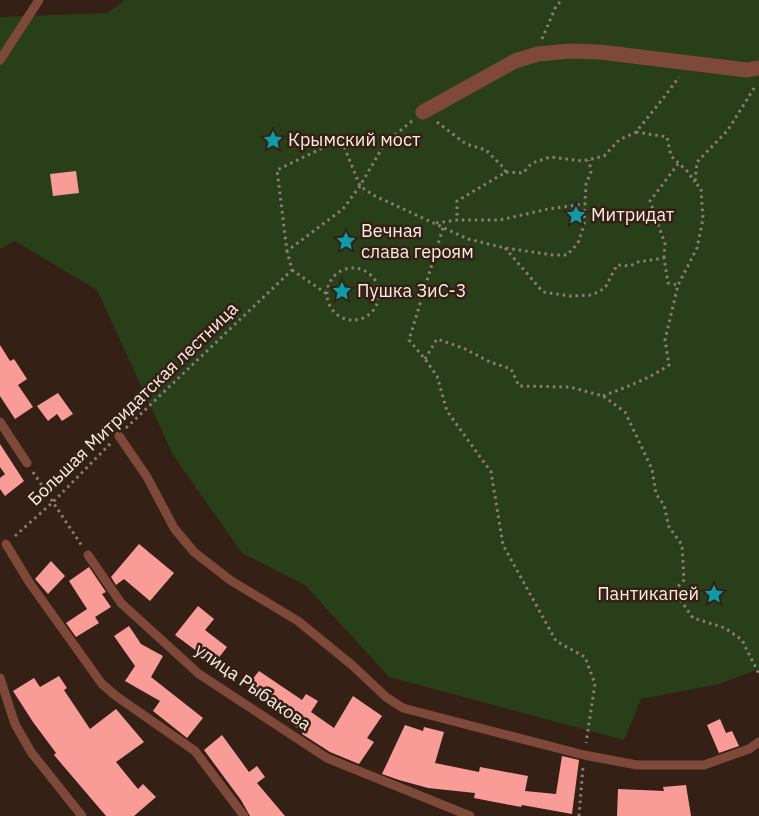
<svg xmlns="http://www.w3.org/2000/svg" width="759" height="816" font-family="'IBM Plex Sans',sans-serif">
	<rect width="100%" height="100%" fill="#342014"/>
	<path fill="#283f19" d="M 125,0 L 759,0 L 759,669 L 719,684 L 641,699 L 624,740 L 389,677 L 305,585 L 242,553 L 173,455 L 97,290 L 15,241 L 0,249 L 0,17 L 108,13 Z"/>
	<path fill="#f99c98" d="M 76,171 L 79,193 L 53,196 L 50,174 Z
		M 0,345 L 10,361 L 14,359 L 27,379 L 18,385 L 33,407 L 15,419 L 0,396 Z
		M 58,393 L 73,414 L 62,421 L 57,414 L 48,421 L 37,406 Z
		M 0,444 L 24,481 L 5,496 L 0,489 L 0,478 L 5,474 L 0,467 Z
		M 139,544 L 174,573 L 150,601 L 124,579 L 116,585 L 111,577 Z
		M 51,561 L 65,576 L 48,594 L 35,579 Z
		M 89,567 L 106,592 L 102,594 L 111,607 L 95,617 L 99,623 L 76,637 L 66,623 L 87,609 L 69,581 Z
		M 198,606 L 214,619 L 205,630 L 227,647 L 214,664 L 175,635 Z
		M 129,626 L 141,644 L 163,656 L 151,677 L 203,718 L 187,738 L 153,711 L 160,701 L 125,681 L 135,666 L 114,636 Z
		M 259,671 L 302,700 L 306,694 L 318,701 L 311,712 L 334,728 L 353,696 L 382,716 L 367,738 L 374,742 L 359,764 L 330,752 L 302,734 L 303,732 L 288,721 L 291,717 L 247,686 Z
		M 59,676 L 67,688 L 64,690 L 90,729 L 116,709 L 144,742 L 116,762 L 138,789 L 143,784 L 156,797 L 134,816 L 106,816 L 54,755 L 56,753 L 33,722 L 13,691 L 34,678 L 40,687 Z
		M 720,719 L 726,733 L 732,731 L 739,746 L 719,753 L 707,725 Z
		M 405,725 L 423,731 L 424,727 L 444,732 L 435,763 L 479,772 L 480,767 L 528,776 L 525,791 L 556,794 L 562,756 L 579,760 L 572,814 L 522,805 L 521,807 L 474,798 L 475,793 L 428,788 L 399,780 L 382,774 Z
		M 222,735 L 249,772 L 257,766 L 265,777 L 257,783 L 285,816 L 250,816 L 241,800 L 204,750 Z
		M 686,785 L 691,816 L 617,816 L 618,789 L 664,791 L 663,787 Z"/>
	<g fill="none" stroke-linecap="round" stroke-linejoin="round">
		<path stroke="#8d7c72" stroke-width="3" stroke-dasharray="2.5 4" stroke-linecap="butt" d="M 542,39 L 556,6 L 562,0
			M 412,121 L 385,143 L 360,186 L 343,209 L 287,251 L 277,170 L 341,139 L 360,186 L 373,195 L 468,239 L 505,248 L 553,255 L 567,255 L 578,243 L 584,225 L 586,184 L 591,172 L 589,160
			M 437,122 L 466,144 L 486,150 L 501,165 L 506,172 L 457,201 L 457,220
			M 636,132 L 667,137 L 671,156 L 687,171 L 695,182
			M 506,172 L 523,173 L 532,163 L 550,157 L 583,161 L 604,156 L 619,140 L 636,132 L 665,96 L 679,77
			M 436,223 L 457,220 L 500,220 L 548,209 L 585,204
			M 443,228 L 409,340 L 425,359 L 437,376 L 447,411 L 491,472 L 503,545 L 556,641 L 585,657 L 595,684 L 586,743
			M 505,248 L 543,292 L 571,296 L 592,295 L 605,288 L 617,265 L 630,266 L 638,262 L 664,258 L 668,283 L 678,285
			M 664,258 L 665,244 L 650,201 L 678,164
			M327 294a26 26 0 1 1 52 0a26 26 0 1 1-52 0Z
			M 292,270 L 327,294
			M 425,359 L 437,339 L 463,348 L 490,362 L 511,369 L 519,386 L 570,387 L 603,396 L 625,412 L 652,469 L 656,494 L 664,505 L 669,527 L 682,545 L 684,580 L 674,591 L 693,618 L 725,628 L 742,640 L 759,674
			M 603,396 C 626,387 649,379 669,365 L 665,340 L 678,285 L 697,248 L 703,219 L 701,189 L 695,182 L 697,162 L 728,130 L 756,85
			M 126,428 L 292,270 L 287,251
			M 33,472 L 82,546
			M 15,536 L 53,502 L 111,443
			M 579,816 L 583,767"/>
		<path stroke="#7e483a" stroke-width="9" d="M 0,60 L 39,0
			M 0,422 L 27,463
			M 119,436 L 147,477 L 174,528 L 194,552 L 230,580 L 298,621 L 352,665 L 386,697 L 403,708 L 584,755 L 637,765 L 704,765 L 749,749 L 759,742
			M 6,544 L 29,582 L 102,684 L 116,696 L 195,751 L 244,816
			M 88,555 L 121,603 L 199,674 L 327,758 L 470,816
			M 0,678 L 15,724 L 31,752 L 82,816"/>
		<path stroke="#7e483a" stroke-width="15" d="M 423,112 L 515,61 L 538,54 L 570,51 L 600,52 L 747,70 L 759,68"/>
	</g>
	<defs>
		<symbol id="sight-bare" viewBox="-9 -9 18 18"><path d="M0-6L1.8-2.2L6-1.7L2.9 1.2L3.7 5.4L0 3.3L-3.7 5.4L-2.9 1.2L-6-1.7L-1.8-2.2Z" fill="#0f9aa8" stroke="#342014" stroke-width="2.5" paint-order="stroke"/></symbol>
	</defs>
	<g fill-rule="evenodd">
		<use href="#sight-bare" x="259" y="126" width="28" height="28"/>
		<use href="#sight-bare" x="562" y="201" width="28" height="28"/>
		<use href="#sight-bare" x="332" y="227" width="28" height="28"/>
		<use href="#sight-bare" x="328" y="277" width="28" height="28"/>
		<use href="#sight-bare" x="700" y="580" width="28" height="28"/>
	</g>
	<g text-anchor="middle" stroke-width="5" stroke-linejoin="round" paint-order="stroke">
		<g font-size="18" fill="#fbede5" stroke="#342014" text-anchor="start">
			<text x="288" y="146">Крымский мост</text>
			<text x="591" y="221">Митридат</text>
			<text x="361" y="237">Вечная<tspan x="361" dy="21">слава героям</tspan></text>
			<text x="357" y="297">Пушка ЗиС-3</text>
			<text x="699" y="600" text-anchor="end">Пантикапей</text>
		</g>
		<g font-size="18" fill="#fbede5" stroke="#342014">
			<text transform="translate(133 404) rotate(-44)" y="6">Большая Митридатская лестница</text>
			<text transform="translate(253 687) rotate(35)" y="6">улица Рыбакова</text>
		</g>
	</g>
</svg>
